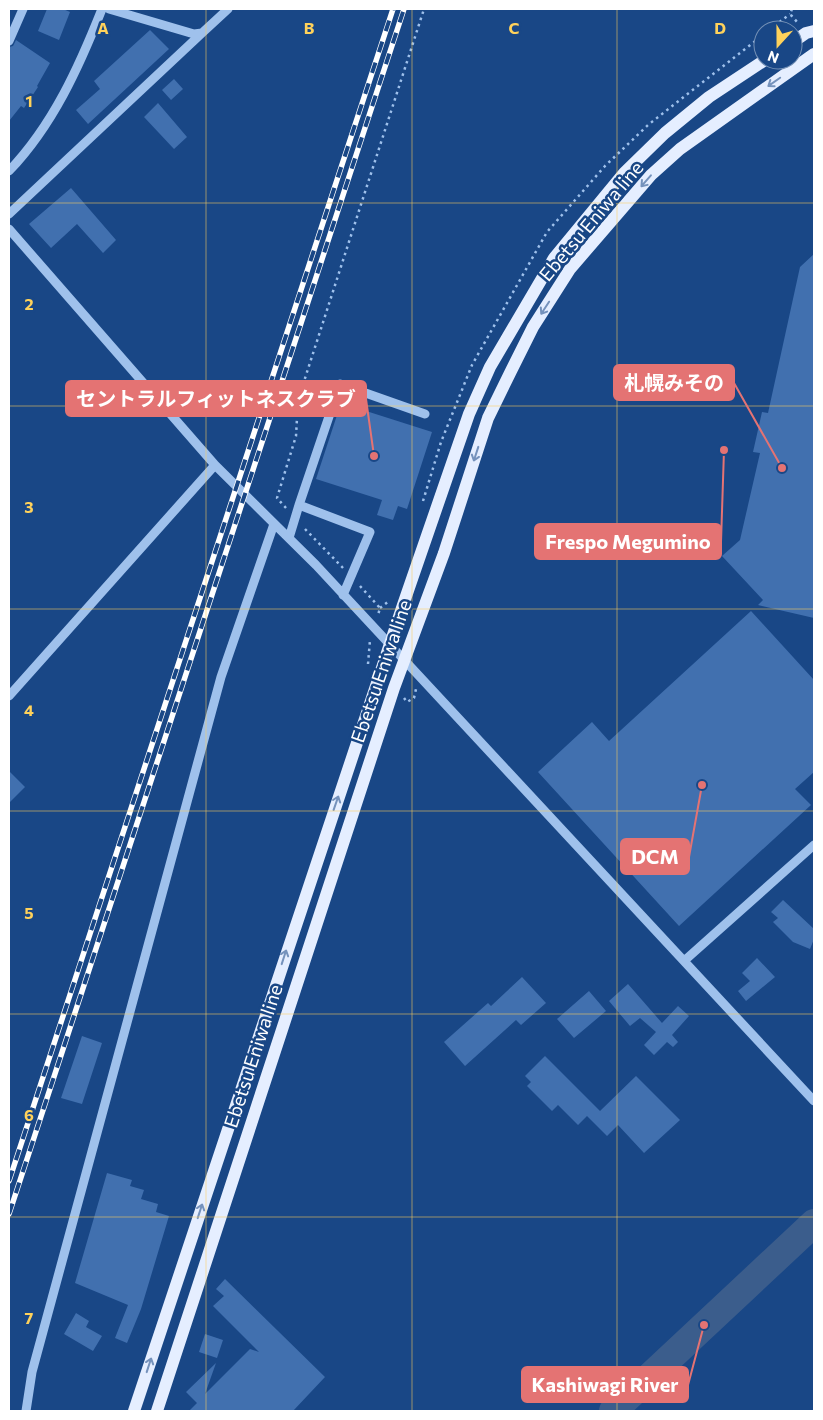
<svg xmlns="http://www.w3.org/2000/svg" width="823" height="1420" font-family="Commissioner,'Noto Sans JP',sans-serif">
	<rect width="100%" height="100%" fill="#194786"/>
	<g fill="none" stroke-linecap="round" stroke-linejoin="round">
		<path stroke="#3b5d8c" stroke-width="28" d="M 613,1411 L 814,1223"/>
	</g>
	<path fill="#4170af" d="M 47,9 L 63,9 L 70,12 L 59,40 L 38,31 Z
		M 150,30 L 169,49 L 88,124 L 76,110 L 100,89 L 94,81 Z
		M 16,40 L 50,63 L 37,86 L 38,87 L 24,108 L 21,106 L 9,121 L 9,47 L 13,46 Z
		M 174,79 L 183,89 L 171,100 L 162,90 Z
		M 158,103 L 187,137 L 174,149 L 144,117 Z
		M 71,188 L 116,240 L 103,253 L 77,224 L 51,248 L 29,224 Z
		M 814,254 L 814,618 L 758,605 L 763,600 L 722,556 L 740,540 L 760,453 L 753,452 L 762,412 L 768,413 L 800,267 Z
		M 341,403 L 432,432 L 407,509 L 398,506 L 393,520 L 377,515 L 382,500 L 316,479 Z
		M 751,611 L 814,680 L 814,772 L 795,789 L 811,805 L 679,926 L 538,772 L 592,722 L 609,741 Z
		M 9,771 L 25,787 L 9,803 Z
		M 783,900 L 814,929 L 814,939 L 810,949 L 793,942 L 773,922 L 778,918 L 771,912 Z
		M 757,958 L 775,977 L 746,1001 L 738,991 L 750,981 L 742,973 Z
		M 522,977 L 546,1003 L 521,1025 L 516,1020 L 465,1066 L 444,1042 L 488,1003 L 491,1006 Z
		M 628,984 L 662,1023 L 678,1006 L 689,1016 L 672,1035 L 678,1042 L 673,1047 L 667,1042 L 654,1055 L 644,1045 L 656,1032 L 640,1018 L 630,1026 L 609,1001 Z
		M 589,991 L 606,1011 L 574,1038 L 557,1019 Z
		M 82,1036 L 102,1043 L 82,1104 L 61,1098 Z
		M 545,1056 L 600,1111 L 636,1076 L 680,1120 L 644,1153 L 618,1125 L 607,1136 L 587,1116 L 578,1125 L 558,1105 L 552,1111 L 527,1086 L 531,1082 L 525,1076 Z
		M 107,1173 L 132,1180 L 130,1186 L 144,1190 L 141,1199 L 158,1204 L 156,1212 L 169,1216 L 141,1309 L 127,1343 L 115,1338 L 128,1305 L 75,1283 Z
		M 225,1279 L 325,1377 L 293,1411 L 189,1411 L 197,1403 L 186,1392 L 216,1363 L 205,1394 L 250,1349 L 259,1352 L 213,1306 L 224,1296 L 216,1289 Z
		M 76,1313 L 89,1321 L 86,1327 L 102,1336 L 93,1351 L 64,1334 Z
		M 205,1334 L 223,1340 L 217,1358 L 199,1352 Z"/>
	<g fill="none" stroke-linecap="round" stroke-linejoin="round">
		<path stroke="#9fc1ec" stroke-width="2.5" stroke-dasharray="2.5 4" stroke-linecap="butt" d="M 792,9 L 790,14 L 798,23
			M 769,30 L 790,14
			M 423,501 L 441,442 L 472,365 L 547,232 L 605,166 L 648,125 L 763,35
			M 286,508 L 277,498 L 296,436 L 298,400 L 424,9
			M 305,529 L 343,568
			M 360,586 L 380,608 L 378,615
			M 380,608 L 389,601
			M 368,664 L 370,640
			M 404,698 L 407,702 L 414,698 L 416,689"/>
		<path stroke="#9fc1ec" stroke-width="9" d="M 109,9 L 194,34 L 202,33 L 228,9
			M 9,41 L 23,9
			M 9,171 C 53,125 79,67 102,9
			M 9,214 L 202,33
			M 9,229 L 215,465 L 316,565 L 814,1101
			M 299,505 L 340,384 L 425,414
			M 289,538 L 299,505 L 370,532 L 343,595
			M 9,696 L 215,465
			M 684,961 L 814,845
			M 26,1411 L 32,1372 L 221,677 L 274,524"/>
		<path stroke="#e5eeff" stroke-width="12" d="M 793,42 L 806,33 L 814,31
			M 134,1411 L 403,605 L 469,414 L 490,367 L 554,258 L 624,173 L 665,133 L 709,97 L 765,60
			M 157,1411 L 394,688 L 444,553 L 488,418 L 511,371 L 533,327 L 570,269 L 651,175 L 680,149 L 814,54"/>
		<defs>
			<path id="rail" d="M 9,1181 L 393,9
				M 9,1214 L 404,9"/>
		</defs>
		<use href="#rail" stroke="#fff" stroke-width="5.5"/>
		<use href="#rail" stroke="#194786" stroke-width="4" stroke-dasharray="11" stroke-linecap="butt"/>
	</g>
	<defs><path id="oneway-shaft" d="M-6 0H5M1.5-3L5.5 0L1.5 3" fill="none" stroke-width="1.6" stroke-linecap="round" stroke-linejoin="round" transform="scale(1.25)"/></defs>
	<g stroke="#7592bc">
		<use href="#oneway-shaft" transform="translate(774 82) rotate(145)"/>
		<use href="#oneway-shaft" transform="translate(646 181) rotate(131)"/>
		<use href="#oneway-shaft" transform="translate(545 308) rotate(123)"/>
		<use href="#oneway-shaft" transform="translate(476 454) rotate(108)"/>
		<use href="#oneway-shaft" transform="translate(336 803) rotate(-71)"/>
		<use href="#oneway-shaft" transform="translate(284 957) rotate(-72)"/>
		<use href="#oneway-shaft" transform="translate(200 1211) rotate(-72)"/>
		<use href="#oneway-shaft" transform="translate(149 1365) rotate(-72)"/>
	</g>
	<path fill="none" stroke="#ffd25b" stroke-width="1" stroke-opacity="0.55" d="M 206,9 L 206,1411M 412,9 L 412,1411M 617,9 L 617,1411M 9,203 L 814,203M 9,406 L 814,406M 9,609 L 814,609M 9,811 L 814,811M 9,1014 L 814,1014M 9,1217 L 814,1217"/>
	<g text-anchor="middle" stroke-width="5" stroke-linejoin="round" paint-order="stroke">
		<g font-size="19" fill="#fff" stroke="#194786">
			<text transform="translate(591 221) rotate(-50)" y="7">Ebetsu Eniwa line</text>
			<text transform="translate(381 671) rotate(-71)" y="7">Ebetsu Eniwa line</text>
			<text transform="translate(253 1056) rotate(-72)" y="7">Ebetsu Eniwa line</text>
		</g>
	</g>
	<g font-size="16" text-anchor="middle" font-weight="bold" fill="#ffd25b" stroke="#194786" stroke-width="5" stroke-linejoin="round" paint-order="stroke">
		<text x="103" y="34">A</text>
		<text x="309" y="34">B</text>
		<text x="514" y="34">C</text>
		<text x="720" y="34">D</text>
		<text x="29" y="107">1</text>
		<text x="29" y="310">2</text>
		<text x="29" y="513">3</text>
		<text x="29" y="716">4</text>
		<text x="29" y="919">5</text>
		<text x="29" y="1121">6</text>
		<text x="29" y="1324">7</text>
	</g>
	<path fill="none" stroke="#e47373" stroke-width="2" d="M782 468L734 383M374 456L366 399M724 450L721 542M702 785L689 857M704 1325L688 1385"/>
	<g fill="#e47373" stroke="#194786" stroke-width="2">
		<circle cx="782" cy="468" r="5"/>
		<circle cx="374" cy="456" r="5"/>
		<circle cx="724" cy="450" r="5"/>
		<circle cx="702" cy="785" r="5"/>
		<circle cx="704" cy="1325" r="5"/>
	</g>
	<g fill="#e47373" stroke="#e47373" stroke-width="2">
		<rect x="614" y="365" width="120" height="35" rx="5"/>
		<rect x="66" y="381" width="300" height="35" rx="5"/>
		<rect x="535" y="524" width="186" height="35" rx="5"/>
		<rect x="621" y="839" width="68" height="35" rx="5"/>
		<rect x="522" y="1367" width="166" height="35" rx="5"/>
	</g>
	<g font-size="20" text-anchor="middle" font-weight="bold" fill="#fff">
		<text x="674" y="390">札幌みその</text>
		<text x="216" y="406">セントラルフィットネスクラブ</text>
		<text x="628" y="549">Frespo Megumino</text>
		<text x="655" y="864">DCM</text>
		<text x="605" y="1392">Kashiwagi River</text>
	</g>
	<rect width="823" height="1420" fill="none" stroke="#ffffff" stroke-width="20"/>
	<g transform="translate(778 45) rotate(201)"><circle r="24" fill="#194786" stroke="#7591b6"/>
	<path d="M0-4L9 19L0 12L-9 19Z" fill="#ffd25b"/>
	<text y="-8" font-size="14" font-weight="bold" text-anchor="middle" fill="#ffffff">N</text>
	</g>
</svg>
